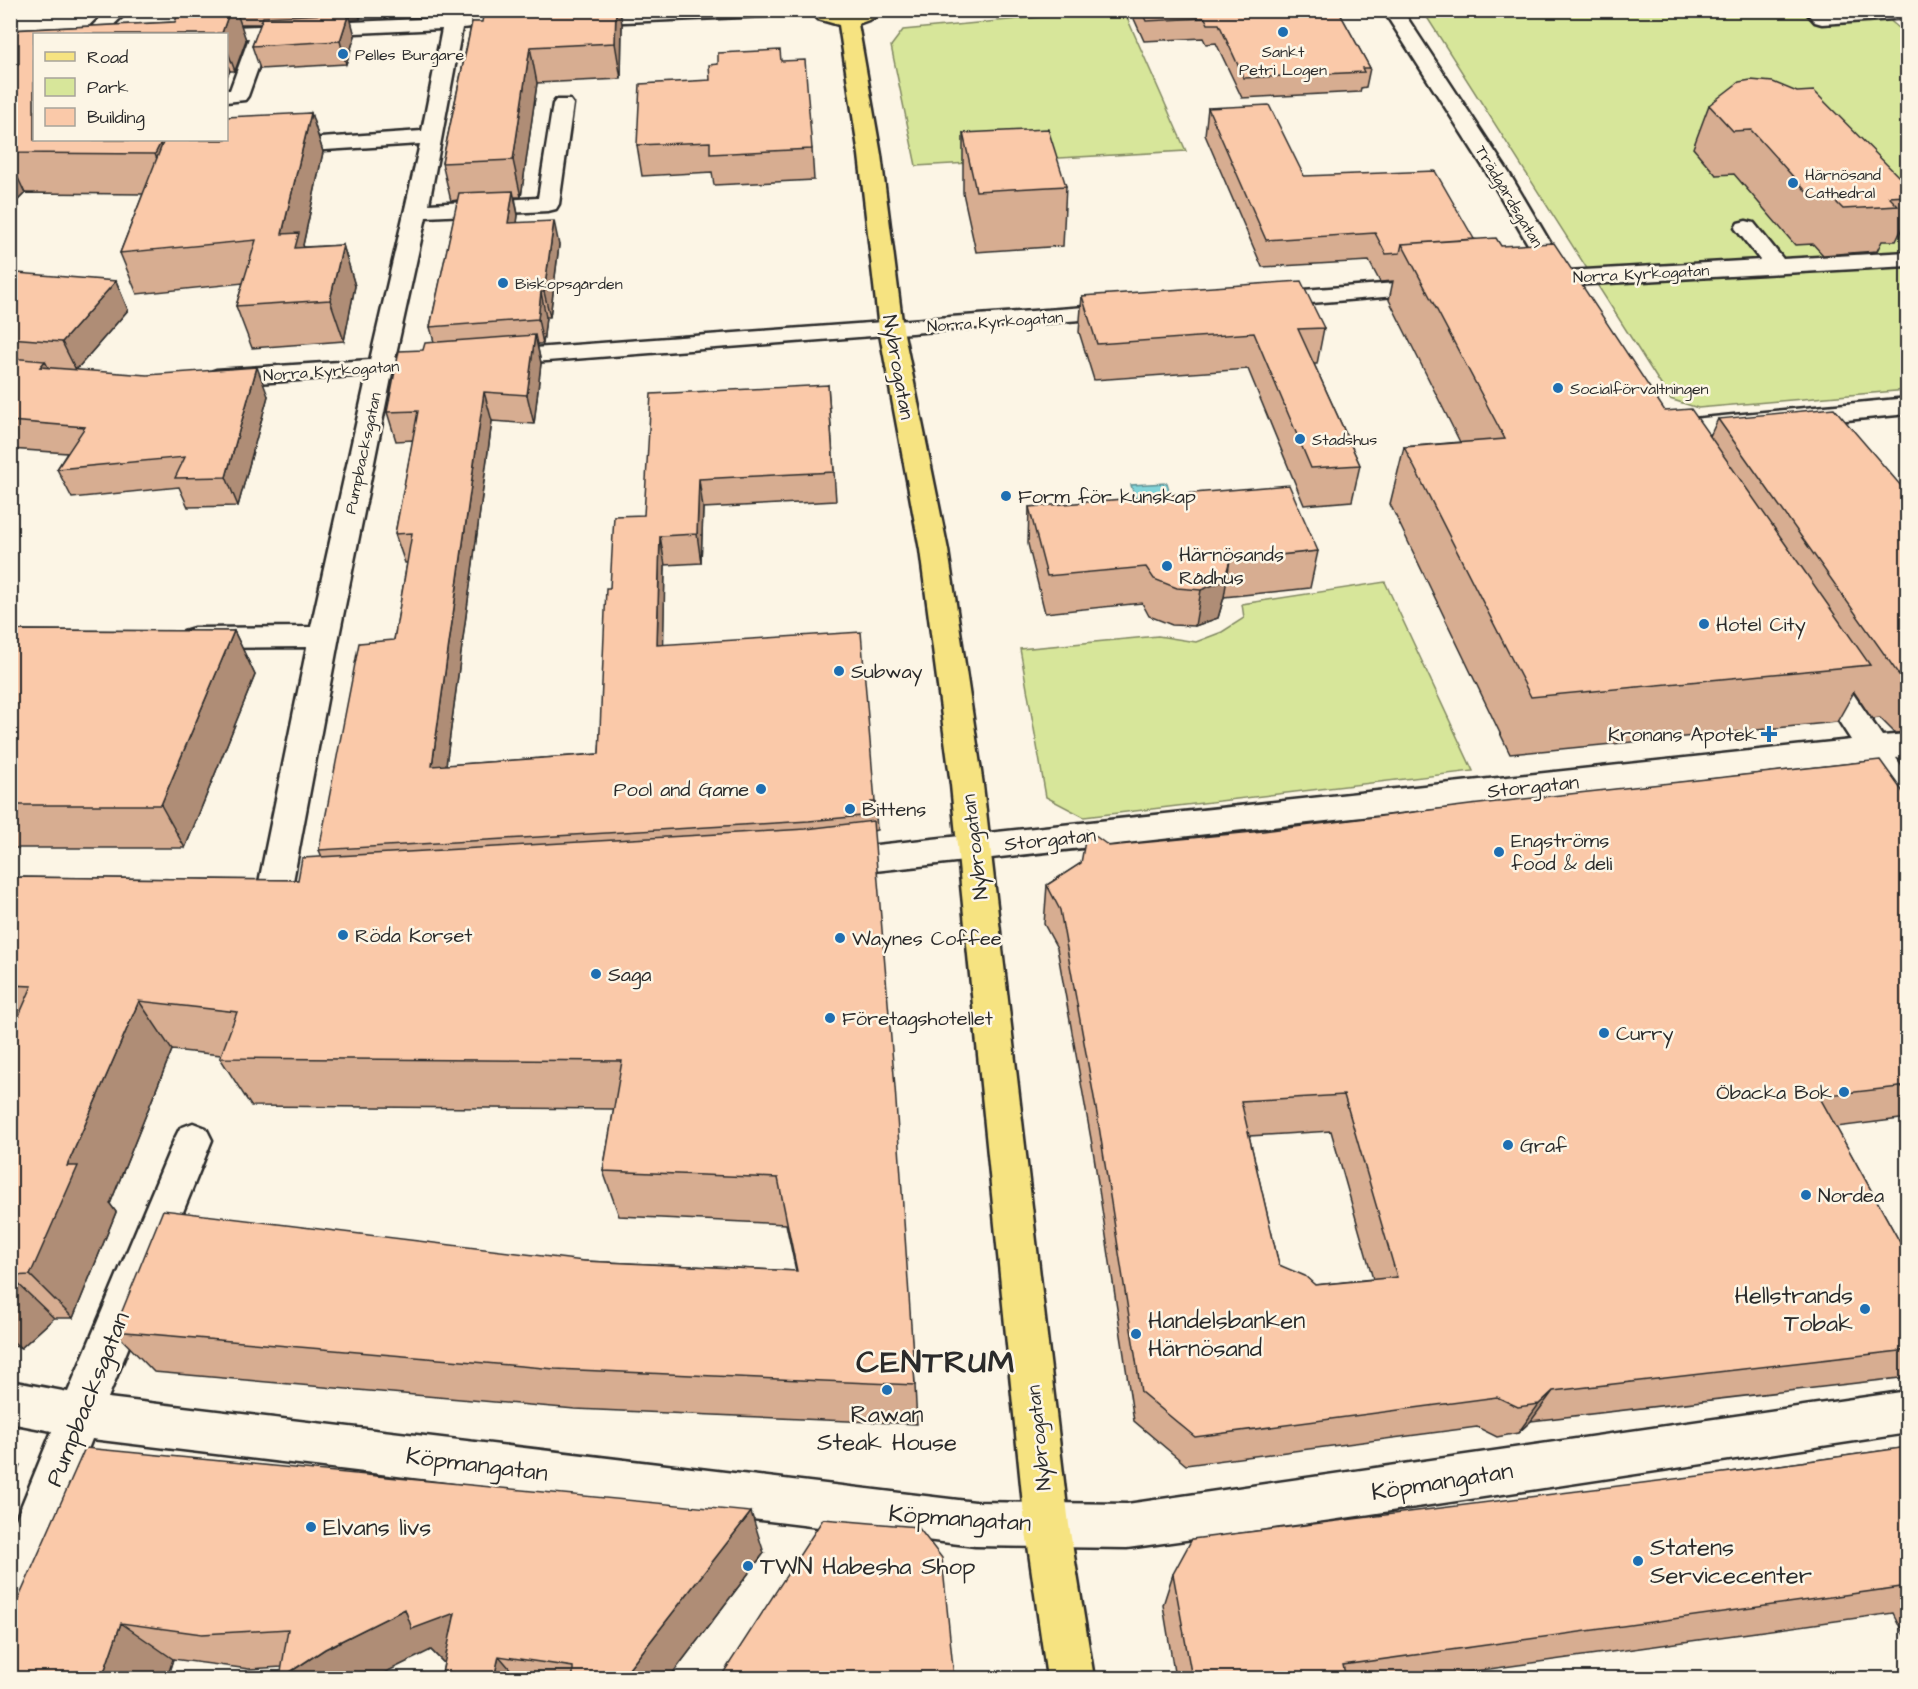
<svg xmlns="http://www.w3.org/2000/svg" width="1918" height="1689" font-family="'Architects Daughter',sans-serif">
	<rect width="100%" height="100%" fill="#fcf5e5"/>
	<filter id="ink" filterUnits="userSpaceOnUse"><feTurbulence type="fractalNoise" baseFrequency=".0167" numOctaves="2"/><feDisplacementMap in="SourceGraphic" scale="12" xChannelSelector="R" yChannelSelector="G"/><feConvolveMatrix kernelMatrix="1 2 1 2 8 2 1 2 1" color-interpolation-filters="sRGB"/></filter>
	<g filter="url(#ink)">
		<path fill="#d7e69a" stroke="#818862" stroke-width="1.5" d="M 1104,11 L 1124,11 L 1186,151 L 916,166 L 891,46 L 903,30 Z
			M 1423,11 L 1879,11 L 1907,35 L 1907,390 L 1698,408 L 1670,399 Z
			M 1385,582 L 1473,771 L 1084,817 L 1046,797 L 1020,649 L 1158,636 L 1196,642 L 1222,632 L 1244,618 L 1242,604 Z"/>
		<path fill="#82d4d9" stroke="#5f9093" stroke-width="1.5" d="M 1167,483 L 1174,507 L 1138,509 L 1131,485 Z"/>
		<g fill="none" stroke-linecap="round" stroke-linejoin="round">
			<defs>
				<path id="minor" d="M 108,10 L 129,10 L 104,34 L 84,34 Z
					M 447,10 L 465,10 L 464,17 L 482,18 L 484,22 L 482,26 L 462,28 L 429,204 L 538,198 L 553,104 L 556,100 L 570,100 L 573,104 L 559,204 L 556,209 L 548,211 L 426,217 L 395,358 L 440,355 L 449,357 L 452,362 L 449,367 L 392,373 L 340,631 L 290,897 L 285,906 L 273,910 L 261,906 L 256,897 L 307,647 L 194,648 L 184,645 L 179,638 L 184,631 L 194,628 L 311,627 L 367,375 L 216,386 L 207,383 L 203,378 L 207,373 L 216,370 L 370,360 L 420,144 L 277,153 L 270,151 L 266,147 L 270,143 L 277,141 L 422,131 L 442,29 L 269,37 L 248,96 L 245,100 L 226,102 L 226,90 L 230,90 L 249,38 L 226,39 L 226,34 L 201,34 L 204,30 L 211,28 L 445,18 Z
					M 621,10 L 776,10 L 774,14 L 767,16 L 577,24 L 570,22 L 568,18 L 570,14 L 577,12 Z
					M 1383,10 L 1402,10 L 1509,173 L 1567,271 L 1760,260 L 1735,228 L 1738,223 L 1746,221 L 1754,223 L 1783,259 L 1908,252 L 1908,266 L 1573,285 L 1570,288 L 1562,290 L 1552,286 L 1524,285 L 1520,280 L 1524,275 L 1544,272 L 1487,173 Z
					M 1804,10 L 1908,10 L 1908,18 L 1822,24 L 1815,22 Z
					M 1436,280 L 1444,282 L 1448,287 L 1444,292 L 1263,307 L 1255,305 L 1251,300 L 1255,295 L 1263,293 Z
					M 1125,304 L 1133,306 L 1137,311 L 1133,316 L 494,365 L 485,363 L 482,358 L 485,353 L 494,351 Z
					M 1908,398 L 1908,414 L 1662,438 L 1653,436 L 1649,430 L 1653,424 L 1662,422 Z
					M 1821,660 L 1832,663 L 1882,736 L 1908,734 L 1908,756 L 1896,758 L 1908,775 L 1908,813 L 1897,810 L 1865,761 L 830,876 L 818,872 L 813,863 L 818,854 L 830,850 L 1851,740 L 1806,670 L 1810,663 Z
					M 193,1123 L 206,1128 L 212,1140 L 108,1398 L 975,1502 L 1127,1504 L 1908,1391 L 1908,1433 L 1331,1520 L 1127,1548 L 975,1546 L 92,1439 L 26,1608 L 10,1615 L 10,1534 L 52,1431 L 10,1423 L 10,1381 L 68,1392 L 174,1140 L 180,1128 Z"/>
				<path id="major" d="M 811,10 L 832,10 L 846,14 L 861,10 L 882,10 L 874,18 L 858,24 L 881,155 L 903,329 L 948,550 L 983,785 L 1069,1525 L 1094,1678 L 1047,1678 L 1025,1525 L 951,785 L 920,550 L 879,329 L 859,155 L 839,25 L 818,19 Z"/>
			</defs>
			<use href="#minor" stroke="#2b2b2b" stroke-width="5"/>
			<use href="#major" stroke="#2b2b2b" stroke-width="5"/>
			<use href="#minor" fill="#fcf5e5" fill-rule="evenodd"/>
			<use href="#major" fill="#f6e381" fill-rule="evenodd"/>
		</g>
		<path fill="#d7ad91" stroke="#2b2b2b" stroke-width="1.5" fill-rule="evenodd" d="M 180,10 L 363,10 L 360,19 L 350,20 L 355,36 L 346,64 L 260,69 L 252,46 L 261,24 L 240,24 L 246,40 L 235,71 L 230,71 L 226,78 L 226,34 L 34,34 L 34,140 L 311,113 L 323,152 L 303,245 L 304,247 L 343,245 L 355,286 L 344,341 L 252,348 L 236,306 L 243,283 L 137,294 L 120,253 L 143,194 L 25,193 L 10,208 L 10,30 L 175,22 Z
			M 1130,10 L 1338,10 L 1370,68 L 1366,87 L 1361,88 L 1360,92 L 1242,98 L 1216,43 L 1206,44 L 1203,38 L 1144,41 Z
			M 472,22 L 622,24 L 621,79 L 537,83 L 521,197 L 515,197 L 518,215 L 517,222 L 559,245 L 550,317 L 546,317 L 543,344 L 537,344 L 541,363 L 534,424 L 492,421 L 446,765 L 599,754 L 610,588 L 644,515 L 828,385 L 836,501 L 703,508 L 701,563 L 665,565 L 663,645 L 875,802 L 877,830 L 873,831 L 915,1385 L 917,1424 L 575,1409 L 154,1372 L 114,1331 L 584,1261 L 796,1271 L 786,1224 L 619,1216 L 603,1171 L 614,1109 L 251,1106 L 220,1058 L 221,1055 L 172,1050 L 110,1204 L 116,1212 L 73,1318 L 54,1318 L 21,1348 L 10,1345 L 10,1036 L 12,1033 L 10,1033 L 10,877 L 298,880 L 322,857 L 319,850 L 394,640 L 407,563 L 405,563 L 395,534 L 413,440 L 396,441 L 387,412 L 423,350 L 434,342 L 430,327 L 458,200 L 451,201 L 442,163 Z
			M 781,61 L 812,149 L 814,180 L 714,185 L 712,172 L 642,176 L 637,145 L 710,80 Z
			M 1709,105 L 1908,186 L 1908,216 L 1896,241 L 1882,241 L 1877,251 L 1823,255 L 1813,244 L 1795,245 L 1734,174 L 1716,175 L 1693,148 Z
			M 1208,108 L 1304,176 L 1474,239 L 1501,246 L 1665,411 L 1710,436 L 1718,419 L 1908,494 L 1908,732 L 1895,733 L 1880,718 L 1872,719 L 1854,692 L 1837,722 L 1510,754 L 1390,504 L 1404,447 L 1460,442 L 1389,300 L 1393,281 L 1380,282 L 1369,261 L 1262,267 L 1205,135 Z
			M 963,133 L 1066,186 L 1063,246 L 976,252 L 963,193 Z
			M 10,280 L 116,281 L 128,310 L 76,370 L 268,396 L 238,506 L 188,507 L 179,487 L 72,498 L 57,469 L 67,453 L 10,449 Z
			M 1082,296 L 1324,328 L 1317,364 L 1314,364 L 1360,465 L 1352,501 L 1304,505 L 1248,369 L 1094,380 L 1079,332 Z
			M 1029,507 L 1318,551 L 1310,588 L 1224,597 L 1218,618 L 1195,626 L 1172,625 L 1149,616 L 1142,603 L 1045,613 L 1028,544 Z
			M 10,630 L 234,631 L 255,675 L 185,848 L 10,848 Z
			M 1908,799 L 1908,1118 L 1836,1127 L 1908,1257 L 1908,1377 L 1531,1421 L 1518,1433 L 1497,1437 L 1477,1427 L 1186,1465 L 1134,1421 L 1093,1150 L 1057,948 L 1044,924 L 1047,885 L 1109,846 ZM 1331,1131 L 1373,1279 L 1315,1285 L 1279,1265 L 1249,1136 Z
			M 1908,1447 L 1908,1643 L 1893,1613 L 1424,1678 L 1175,1678 L 1163,1605 L 1173,1574 L 1731,1472 Z
			M 764,1553 L 669,1678 L 441,1678 L 444,1663 L 431,1650 L 282,1667 L 249,1669 L 173,1659 L 167,1678 L 10,1678 L 10,1618 Z"/>
		<path fill="#af8d76" stroke="#2b2b2b" stroke-width="1.5" d="M 230,10 L 236,10 L 246,40 L 235,71 L 226,47 L 226,34 L 222,34 L 222,33 Z
			M 357,10 L 363,10 L 360,19 Z
			M 616,10 L 620,10 L 622,24 L 621,79 L 615,43 Z
			M 349,13 L 355,36 L 346,64 L 340,41 Z
			M 19,44 L 34,80 L 10,98 L 10,46 Z
			M 530,47 L 537,83 L 521,197 L 513,160 Z
			M 226,61 L 230,71 L 226,78 Z
			M 311,113 L 323,152 L 303,245 L 312,274 L 282,234 Z
			M 162,140 L 197,140 L 170,194 L 155,154 Z
			M 10,161 L 25,193 L 10,208 Z
			M 513,191 L 518,215 L 514,247 L 508,223 Z
			M 554,221 L 559,245 L 550,317 L 544,292 Z
			M 343,245 L 355,286 L 344,341 L 330,300 Z
			M 116,281 L 128,310 L 76,370 L 62,342 Z
			M 541,292 L 546,317 L 543,344 L 538,319 Z
			M 535,335 L 541,363 L 534,424 L 527,395 Z
			M 45,361 L 59,389 L 40,367 Z
			M 257,367 L 268,396 L 238,506 L 226,477 Z
			M 484,392 L 492,421 L 442,795 L 432,766 Z
			M 699,479 L 703,508 L 701,563 L 697,534 Z
			M 660,536 L 665,565 L 663,674 L 657,645 Z
			M 1230,560 L 1224,597 L 1218,618 L 1195,626 L 1201,590 Z
			M 234,631 L 255,675 L 185,848 L 161,805 Z
			M 139,1001 L 172,1050 L 110,1204 L 116,1212 L 73,1318 L 30,1275 L 67,1166 Z
			M 10,1276 L 54,1318 L 21,1348 L 10,1339 Z
			M 1553,1391 L 1531,1421 L 1518,1433 L 1539,1404 Z
			M 10,1457 L 20,1465 L 10,1484 Z
			M 751,1512 L 764,1553 L 669,1678 L 622,1678 Z
			M 405,1609 L 455,1613 L 445,1664 L 431,1650 L 374,1678 L 281,1678 L 325,1649 Z
			M 121,1623 L 173,1659 L 167,1678 L 102,1678 Z
			M 499,1656 L 518,1678 L 494,1678 Z"/>
		<path fill="#fac9a9" stroke="#2b2b2b" stroke-width="1.5" fill-rule="evenodd" d="M 180,10 L 230,10 L 222,33 L 217,33 L 216,34 L 34,34 L 34,140 L 162,140 L 155,154 L 10,153 L 10,71 L 19,64 L 19,44 L 10,46 L 10,30 L 175,22 Z
			M 484,10 L 616,10 L 615,43 L 530,47 L 513,160 L 442,163 L 472,22 L 482,22 Z
			M 1141,10 L 1338,10 L 1370,68 L 1362,68 L 1364,72 L 1244,78 L 1219,24 L 1208,24 L 1205,18 L 1146,21 Z
			M 349,13 L 340,41 L 252,46 L 263,17 Z
			M 780,50 L 781,61 L 805,60 L 812,149 L 710,154 L 710,142 L 637,145 L 640,84 L 710,80 L 709,65 L 718,64 L 718,53 Z
			M 1751,80 L 1773,82 L 1797,92 L 1814,91 L 1908,186 L 1908,196 L 1889,197 L 1898,206 L 1843,209 L 1833,199 L 1814,200 L 1751,130 L 1733,131 L 1709,105 L 1739,82 Z
			M 1269,105 L 1304,176 L 1435,171 L 1474,239 L 1402,244 L 1400,253 L 1386,254 L 1375,233 L 1266,240 L 1208,108 Z
			M 311,113 L 282,234 L 299,233 L 295,248 L 343,245 L 330,300 L 236,306 L 256,240 L 120,253 L 164,140 L 226,140 L 226,117 Z
			M 1048,129 L 1066,186 L 976,191 L 963,133 Z
			M 513,191 L 508,223 L 554,221 L 544,292 L 541,292 L 538,319 L 430,327 L 459,193 Z
			M 1496,238 L 1501,246 L 1554,243 L 1665,411 L 1691,409 L 1870,665 L 1531,697 L 1404,447 L 1505,439 L 1402,244 Z
			M 17,273 L 116,281 L 62,342 L 10,338 L 10,280 Z
			M 1301,281 L 1324,328 L 1298,329 L 1360,465 L 1311,468 L 1254,333 L 1097,344 L 1082,296 Z
			M 535,335 L 527,395 L 484,392 L 432,766 L 599,754 L 606,588 L 610,588 L 614,516 L 644,515 L 651,394 L 828,385 L 834,472 L 699,479 L 697,534 L 660,536 L 657,645 L 861,632 L 875,802 L 871,802 L 872,815 L 809,821 L 319,850 L 359,643 L 394,640 L 412,533 L 395,534 L 418,411 L 387,412 L 399,351 L 423,350 L 425,343 Z
			M 10,358 L 45,361 L 40,367 L 147,375 L 257,367 L 226,477 L 175,478 L 185,457 L 57,469 L 85,427 L 10,421 Z
			M 1834,408 L 1908,494 L 1908,674 L 1899,675 L 1718,419 Z
			M 1289,485 L 1318,551 L 1230,560 L 1224,581 L 1201,590 L 1177,588 L 1154,579 L 1146,567 L 1047,576 L 1029,507 Z
			M 10,630 L 234,631 L 161,805 L 10,805 Z
			M 1880,760 L 1908,799 L 1908,1086 L 1819,1096 L 1908,1257 L 1908,1350 L 1553,1391 L 1539,1404 L 1518,1407 L 1497,1397 L 1195,1437 L 1141,1392 L 1097,1114 L 1060,910 L 1047,885 L 1081,863 L 1087,830 L 1109,846 L 1263,831 L 1470,805 ZM 1344,1095 L 1397,1277 L 1315,1285 L 1305,1276 L 1279,1265 L 1241,1101 Z
			M 873,821 L 895,1087 L 915,1385 L 555,1369 L 114,1331 L 163,1210 L 584,1261 L 797,1271 L 778,1178 L 603,1171 L 622,1061 L 220,1058 L 237,1012 L 139,1001 L 67,1166 L 78,1166 L 30,1275 L 10,1276 L 10,1036 L 32,986 L 10,985 L 10,877 L 298,880 L 302,858 L 806,829 Z
			M 1908,1447 L 1908,1586 L 1343,1665 L 1346,1678 L 1192,1678 L 1173,1574 L 1192,1539 L 1731,1472 Z
			M 85,1448 L 751,1512 L 622,1678 L 573,1678 L 573,1667 L 499,1656 L 494,1678 L 441,1678 L 455,1613 L 412,1629 L 405,1609 L 325,1649 L 281,1678 L 280,1678 L 288,1629 L 202,1634 L 121,1623 L 102,1678 L 10,1678 L 10,1618 Z
			M 823,1519 L 918,1527 L 942,1558 L 954,1678 L 720,1678 Z"/>
	</g>
	<g fill="#1f6fb2" stroke="#fcf5e5" stroke-width="2">
		<circle cx="1283" cy="32" r="6"/>
		<circle cx="343" cy="54" r="6"/>
		<circle cx="1793" cy="183" r="6"/>
		<circle cx="503" cy="283" r="6"/>
		<circle cx="1558" cy="388" r="6"/>
		<circle cx="1300" cy="439" r="6"/>
		<circle cx="1006" cy="496" r="6"/>
		<circle cx="1167" cy="566" r="6"/>
		<circle cx="1704" cy="624" r="6"/>
		<circle cx="839" cy="671" r="6"/>
		<path d="M1766 725h6v6h6v6h-6v6h-6v-6h-6v-6h6z"/>
		<circle cx="761" cy="789" r="6"/>
		<circle cx="850" cy="809" r="6"/>
		<circle cx="1499" cy="852" r="6"/>
		<circle cx="343" cy="935" r="6"/>
		<circle cx="840" cy="938" r="6"/>
		<circle cx="596" cy="974" r="6"/>
		<circle cx="830" cy="1018" r="6"/>
		<circle cx="1604" cy="1033" r="6"/>
		<circle cx="1844" cy="1092" r="6"/>
		<circle cx="1508" cy="1145" r="6"/>
		<circle cx="1806" cy="1195" r="6"/>
		<circle cx="1865" cy="1309" r="6"/>
		<circle cx="1136" cy="1334" r="6"/>
		<circle cx="887" cy="1390" r="6"/>
		<circle cx="311" cy="1527" r="6"/>
		<circle cx="1638" cy="1561" r="6"/>
		<circle cx="748" cy="1566" r="6"/>
	</g>
	<g text-anchor="middle" stroke-width="5" stroke-linejoin="round" paint-order="stroke">
		<g font-size="16" fill="#2b2b2b" stroke="#fcf5e5" text-anchor="start">
			<text x="1283" y="57" text-anchor="middle">Sankt<tspan x="1283" dy="18">Petri Logen</tspan></text>
			<text x="355" y="60">Pelles Burgare</text>
			<text x="1805" y="180">Härnösand<tspan x="1805" dy="18">Cathedral</tspan></text>
			<text x="515" y="289">Biskopsgården</text>
			<text x="1570" y="394">Socialförvaltningen</text>
			<text x="1312" y="445">Stadshus</text>
		</g>
		<g font-size="16" fill="#2b2b2b" stroke="#fcf5e5">
			<text transform="translate(1510 196) rotate(59)" y="6">Trädgårdsgatan</text>
			<text transform="translate(1641 273) rotate(-3)" y="6">Norra Kyrkogatan</text>
			<text transform="translate(995 321) rotate(-4)" y="6">Norra Kyrkogatan</text>
			<text transform="translate(331 370) rotate(-4)" y="6">Norra Kyrkogatan</text>
			<text transform="translate(362 453) rotate(-78)" y="6">Pumpbacksgatan</text>
		</g>
		<g font-size="20" fill="#2b2b2b" stroke="#fcf5e5">
			<text transform="translate(899 367) rotate(80)" y="7">Nybrogatan</text>
			<text transform="translate(1533 786) rotate(-6)" y="7">Storgatan</text>
			<text transform="translate(1050 839) rotate(-6)" y="7">Storgatan</text>
			<text transform="translate(974 847) rotate(-97)" y="7">Nybrogatan</text>
			<text transform="translate(1038 1438) rotate(-96)" y="7">Nybrogatan</text>
		</g>
		<g font-size="20" fill="#2b2b2b" stroke="#fcf5e5" text-anchor="start">
			<text x="1018" y="503">Form för kunskap</text>
			<text x="1179" y="561">Härnösands<tspan x="1179" dy="23">Rådhus</tspan></text>
			<text x="1716" y="631">Hotel City</text>
			<text x="851" y="678">Subway</text>
			<text x="1757" y="741" text-anchor="end">Kronans Apotek</text>
			<text x="749" y="796" text-anchor="end">Pool and Game</text>
			<text x="862" y="816">Bittens</text>
			<text x="1511" y="847">Engströms<tspan x="1511" dy="23">food &amp; deli</tspan></text>
			<text x="355" y="942">Röda Korset</text>
			<text x="852" y="945">Waynes Coffee</text>
			<text x="608" y="981">Saga</text>
			<text x="842" y="1025">Företagshotellet</text>
			<text x="1616" y="1040">Curry</text>
			<text x="1832" y="1099" text-anchor="end">Öbacka Bok</text>
			<text x="1520" y="1152">Graf</text>
			<text x="1818" y="1202">Nordea</text>
		</g>
		<g font-size="24" fill="#2b2b2b" stroke="#fcf5e5" text-anchor="start">
			<text x="1853" y="1303" text-anchor="end">Hellstrands<tspan x="1853" dy="28">Tobak</tspan></text>
			<text x="1148" y="1328">Handelsbanken<tspan x="1148" dy="28">Härnösand</tspan></text>
			<text x="887" y="1422" text-anchor="middle">Rawan<tspan x="887" dy="28">Steak House</tspan></text>
			<text x="323" y="1535">Elvans livs</text>
			<text x="1650" y="1555">Statens<tspan x="1650" dy="28">Servicecenter</tspan></text>
			<text x="760" y="1574">TWN Habesha Shop</text>
		</g>
		<g font-size="24" fill="#2b2b2b" stroke="#fcf5e5">
			<text transform="translate(87 1399) rotate(-68)" y="8">Pumpbacksgatan</text>
			<text transform="translate(477 1464) rotate(7)" y="8">Köpmangatan</text>
			<text transform="translate(1442 1481) rotate(-9)" y="8">Köpmangatan</text>
			<text transform="translate(960 1518) rotate(4)" y="8">Köpmangatan</text>
		</g>
		<g font-size="32" font-weight="bold" letter-spacing="1.5" fill="#2b2b2b" stroke="#fcf5e5">
			<text x="936" y="1372">CENTRUM</text>
		</g>
	</g>
	<rect width="1918" height="1689" fill="none" stroke="#fcf5e5" stroke-width="36"/>
	<rect x="18" y="18" width="1882" height="1653" fill="none" stroke="#2b2b2b" stroke-width="2" filter="url(#ink)"/>
	<rect x="33" y="33" width="195" height="108" fill="#fcf5e5" stroke="#a8a49b" stroke-width="1.5"/>
	<rect x="45" y="52" width="30" height="9" fill="#f6e381" stroke="#a8a49b" stroke-width="1.5"/>
	<text x="87" y="63" font-size="18" fill="#2b2b2b">Road</text>
	<rect x="45" y="78" width="30" height="18" fill="#d7e69a" stroke="#a8a49b" stroke-width="1.5"/>
	<text x="87" y="93" font-size="18" fill="#2b2b2b">Park</text>
	<rect x="45" y="108" width="30" height="18" fill="#fac9a9" stroke="#a8a49b" stroke-width="1.5"/>
	<text x="87" y="123" font-size="18" fill="#2b2b2b">Building</text>
</svg>
